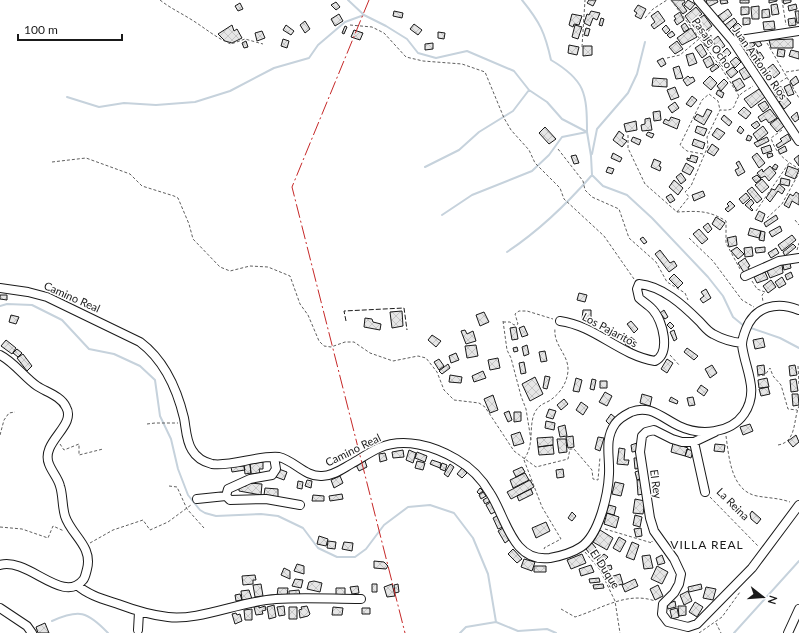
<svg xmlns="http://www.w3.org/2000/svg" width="799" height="633" font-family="Lato,sans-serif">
	<defs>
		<pattern id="building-cross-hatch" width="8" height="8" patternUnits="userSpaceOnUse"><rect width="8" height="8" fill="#e6e6e6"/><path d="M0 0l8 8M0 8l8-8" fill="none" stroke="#c5c5c5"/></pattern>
	</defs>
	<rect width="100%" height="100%" fill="#fff"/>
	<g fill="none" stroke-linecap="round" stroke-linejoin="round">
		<path stroke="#c6d2dc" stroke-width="2" d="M 348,0 L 364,15 L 386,26 L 407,39 L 418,53 L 436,58 L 467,51 L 514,71 L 529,90 L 547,102 L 562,119 L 587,132 L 591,156 L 592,175 L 603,186 L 627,195 L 652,218 L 708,277 L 723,296 L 733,317 L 744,326
			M 67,97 L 99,107 L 124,103 L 156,105 L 195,102 L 230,91 L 274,68 L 309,58 L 318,45 L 345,22 L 364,15
			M 592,154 L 597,129 L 628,93 L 637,74 L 645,42
			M 425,167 L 459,150 L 479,132 L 513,111 L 529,90
			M 442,215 L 472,195 L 532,171 L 549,155 L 562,137 L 587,132 C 587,93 585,80 551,60 C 545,33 540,22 522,0
			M 507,252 C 540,230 566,205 592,175
			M 0,306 L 7,304 L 32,305 L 62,320 L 89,349 L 114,354 L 140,366 L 155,380 L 160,416 L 171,439 L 178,469 L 188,495 L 200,510 L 205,513 L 216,516 L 261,514 L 278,516 L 303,528 L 318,548 L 337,557 L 355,557 L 366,549 L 384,525 L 408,507 L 430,505 L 454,513 L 473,538 L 488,574 L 496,622 L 518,631 L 547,629 L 556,633
			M 748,327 L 780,338 L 799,348
			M 52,621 C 79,609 87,611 108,633
			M 460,633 L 466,627 L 496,622
			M 734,633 L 799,561"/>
	</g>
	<path fill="url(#building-cross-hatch)" stroke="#1a1a1a" d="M 589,0 L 596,0 L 593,6 L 587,3 Z
		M 671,0 L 684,0 L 685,2 L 682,4 L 687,11 L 683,14 Z
		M 688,0 L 695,4 L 690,10 L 684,5 Z
		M 706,0 L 717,0 L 718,2 L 708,7 Z
		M 720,0 L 727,0 L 728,3 L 721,4 Z
		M 740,0 L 749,0 L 749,3 L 740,3 Z
		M 769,0 L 777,0 L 777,1 L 769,3 Z
		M 783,0 L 791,0 L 791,2 L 784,4 Z
		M 336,2 L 340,7 L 336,10 L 331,5 Z
		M 240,3 L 243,9 L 238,11 L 235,6 Z
		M 777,4 L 779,14 L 772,15 L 771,5 Z
		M 796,4 L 797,9 L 789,11 L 788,6 Z
		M 638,5 L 646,9 L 641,19 L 635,16 L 637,13 L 634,11 Z
		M 759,6 L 759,19 L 752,19 L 751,7 Z
		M 696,7 L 702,14 L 690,23 L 685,16 Z
		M 741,7 L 749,7 L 749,14 L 741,15 Z
		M 728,9 L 732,15 L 723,22 L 718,16 Z
		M 769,9 L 770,17 L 762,18 L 762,10 Z
		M 394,11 L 403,13 L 402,18 L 393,16 Z
		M 591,11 L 600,13 L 597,20 L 593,18 L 590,26 L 584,23 L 587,14 L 589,15 Z
		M 658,11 L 665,21 L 654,29 L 651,25 L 655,22 L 651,16 Z
		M 795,11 L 799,11 L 799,23 L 797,23 Z
		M 680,12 L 684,20 L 677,25 L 674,20 L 676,19 L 674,16 Z
		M 339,14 L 343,21 L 335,26 L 331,19 Z
		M 572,14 L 582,16 L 579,25 L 574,24 L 573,27 L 569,25 Z
		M 704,15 L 712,26 L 700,35 L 692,24 Z
		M 601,18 L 604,19 L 602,26 L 599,25 Z
		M 734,18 L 737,22 L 729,30 L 725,25 Z
		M 743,18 L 750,18 L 750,24 L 743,25 Z
		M 795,18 L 796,25 L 789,26 L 788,19 Z
		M 305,21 L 310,29 L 305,33 L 300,25 Z
		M 774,21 L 775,29 L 764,30 L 763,22 Z
		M 685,23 L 689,29 L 684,32 L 681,26 Z
		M 738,23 L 742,27 L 737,32 L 733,27 Z
		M 414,24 L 422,30 L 418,35 L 410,29 Z
		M 232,25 L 234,31 L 237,29 L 242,38 L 232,43 L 225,41 L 218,34 Z
		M 286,25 L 294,31 L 291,35 L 283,30 Z
		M 575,25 L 582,27 L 578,39 L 572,37 Z
		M 666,25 L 670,30 L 666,34 L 662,29 Z
		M 345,26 L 347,27 L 344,34 L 342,33 Z
		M 586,28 L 590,29 L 588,36 L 584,35 Z
		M 691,28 L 697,37 L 682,45 L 677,38 Z
		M 354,30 L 363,33 L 360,40 L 351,37 Z
		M 262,31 L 265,38 L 257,41 L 255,33 Z
		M 672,31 L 675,35 L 670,38 L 667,35 Z
		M 438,32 L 445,33 L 444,39 L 438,38 Z
		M 710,35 L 712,38 L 710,40 L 713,44 L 708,48 L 702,41 Z
		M 718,36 L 725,46 L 719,50 L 712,41 Z
		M 283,39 L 289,41 L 287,48 L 281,46 Z
		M 758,39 L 762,45 L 758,47 L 754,42 Z
		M 793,39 L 793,48 L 771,48 L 769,40 Z
		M 246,41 L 248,47 L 244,48 L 242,43 Z
		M 677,41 L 683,49 L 675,54 L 669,47 Z
		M 752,41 L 755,45 L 748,50 L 745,46 Z
		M 433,43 L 433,49 L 425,50 L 425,44 Z
		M 701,44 L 707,54 L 702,58 L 695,48 Z
		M 569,45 L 579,47 L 577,55 L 568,53 Z
		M 583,46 L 592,46 L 592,55 L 583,56 Z
		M 727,48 L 731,53 L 726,58 L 722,53 Z
		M 755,48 L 758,52 L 752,56 L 749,52 Z
		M 778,49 L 785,50 L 784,57 L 777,56 Z
		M 791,50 L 799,52 L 799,59 L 789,56 Z
		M 760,52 L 764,58 L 758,63 L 753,57 Z
		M 693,53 L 697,63 L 689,66 L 686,55 Z
		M 710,56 L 714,64 L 707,68 L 703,60 Z
		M 724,57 L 728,62 L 723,67 L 719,62 Z
		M 736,57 L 741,62 L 735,68 L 730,62 Z
		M 663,58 L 666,64 L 661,67 L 657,61 Z
		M 716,64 L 719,67 L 712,72 L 710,69 Z
		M 773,64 L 780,73 L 774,78 L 772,75 L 768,79 L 763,72 Z
		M 679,66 L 683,78 L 676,79 L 673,68 Z
		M 733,67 L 738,72 L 731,78 L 726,72 Z
		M 745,67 L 751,76 L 744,80 L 739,71 Z
		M 688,76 L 690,78 L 693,77 L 695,81 L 687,86 L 683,80 Z
		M 710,76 L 717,83 L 711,90 L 703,83 Z
		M 796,76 L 799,82 L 793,86 L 790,81 Z
		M 653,78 L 667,79 L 667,87 L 652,86 Z
		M 740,78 L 745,86 L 737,91 L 732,82 Z
		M 724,79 L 728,83 L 721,91 L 717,86 Z
		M 790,84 L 794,94 L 788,96 L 784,87 Z
		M 781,86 L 784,93 L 777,97 L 774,90 Z
		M 675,87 L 679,97 L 671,100 L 667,90 Z
		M 759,89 L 765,97 L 751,108 L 744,99 Z
		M 718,90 L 724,93 L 722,98 L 716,94 Z
		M 692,96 L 697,100 L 691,107 L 686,104 Z
		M 786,97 L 791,103 L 784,109 L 779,102 Z
		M 765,101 L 769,107 L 763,112 L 758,105 Z
		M 675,102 L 679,108 L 672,113 L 668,107 Z
		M 744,107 L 751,113 L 746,119 L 738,113 Z
		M 707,109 L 712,111 L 704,125 L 694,119 L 697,114 L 703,117 Z
		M 770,109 L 777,118 L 769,123 L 766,119 L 761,122 L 758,117 Z
		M 660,111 L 661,120 L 654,121 L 653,112 Z
		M 797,112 L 799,119 L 795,122 L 791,117 Z
		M 724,115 L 732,122 L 729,126 L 721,119 Z
		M 671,117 L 680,120 L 677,129 L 663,123 L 665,119 L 669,121 Z
		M 650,118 L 652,130 L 642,131 L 641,125 L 645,124 L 645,119 Z
		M 778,118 L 784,126 L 777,132 L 770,124 Z
		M 636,121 L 637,130 L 626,132 L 624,124 Z
		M 757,121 L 760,125 L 755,129 L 751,125 Z
		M 697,126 L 707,129 L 704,136 L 695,132 Z
		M 740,126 L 744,130 L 741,134 L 737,131 Z
		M 763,126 L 768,133 L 758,141 L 753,134 Z
		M 545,127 L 556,139 L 549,144 L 539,133 Z
		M 717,128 L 725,133 L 719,140 L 712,135 Z
		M 619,131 L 624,135 L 622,138 L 627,141 L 622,147 L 613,140 Z
		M 648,132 L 654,134 L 652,138 L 646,135 Z
		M 788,134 L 791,140 L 778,148 L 776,145 L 782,141 L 780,139 Z
		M 748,135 L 752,137 L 750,141 L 746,140 Z
		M 633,137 L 641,140 L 639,145 L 631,141 Z
		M 767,137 L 769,141 L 757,147 L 754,143 Z
		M 694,139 L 705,143 L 703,149 L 692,145 Z
		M 712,144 L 719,149 L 714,156 L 707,152 Z
		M 770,145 L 772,151 L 763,154 L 761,148 Z
		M 785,146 L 787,151 L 780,154 L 778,150 Z
		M 613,153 L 622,158 L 620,162 L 611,158 Z
		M 757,153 L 765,163 L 759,168 L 752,157 Z
		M 772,153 L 773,156 L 768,158 L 767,154 Z
		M 576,155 L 579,163 L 574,164 L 571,156 Z
		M 691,155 L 698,157 L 696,163 L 687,160 L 687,158 L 690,159 Z
		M 799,155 L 799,166 L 794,159 Z
		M 654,159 L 661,162 L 659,166 L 661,167 L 660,171 L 651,167 Z
		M 739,161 L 745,172 L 738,176 L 735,170 L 739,168 L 736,163 Z
		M 686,163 L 694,168 L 690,175 L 682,171 Z
		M 775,164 L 778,166 L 776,170 L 772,168 Z
		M 770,166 L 776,173 L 769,181 L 765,176 L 761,178 L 757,173 L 762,169 L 763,172 Z
		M 788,166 L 799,170 L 795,179 L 785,175 Z
		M 608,167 L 614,169 L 612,174 L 606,172 Z
		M 681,173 L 686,180 L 681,184 L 676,177 Z
		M 757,175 L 761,179 L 756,183 L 752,178 Z
		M 781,178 L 790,180 L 789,186 L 780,184 Z
		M 762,179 L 769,187 L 762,193 L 755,185 Z
		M 674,180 L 683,188 L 678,195 L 669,187 Z
		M 779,184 L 785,189 L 782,194 L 778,191 L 770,202 L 766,198 L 772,189 L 775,190 Z
		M 752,187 L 762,199 L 757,203 L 747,191 Z
		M 703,191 L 705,196 L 694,201 L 692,195 Z
		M 796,192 L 799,194 L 799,205 L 792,201 L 789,208 L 784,205 L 790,194 L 793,196 Z
		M 746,193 L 750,198 L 743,204 L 739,199 Z
		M 671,194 L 675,200 L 670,203 L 666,197 Z
		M 751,199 L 754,203 L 750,207 L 753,210 L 752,211 L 745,205 Z
		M 730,201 L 735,206 L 728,212 L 725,209 L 729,206 L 727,204 Z
		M 759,211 L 765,214 L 762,222 L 755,219 Z
		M 776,215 L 778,219 L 766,227 L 764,223 Z
		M 716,217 L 725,223 L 720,230 L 712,224 Z
		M 708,223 L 712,229 L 708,233 L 703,227 Z
		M 780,226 L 782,231 L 772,237 L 769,232 Z
		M 750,228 L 761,231 L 759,238 L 748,235 Z
		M 699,229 L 708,239 L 702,244 L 693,234 Z
		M 761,231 L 765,232 L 764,241 L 759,240 Z
		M 792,235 L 796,240 L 782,251 L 778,245 Z
		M 736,236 L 737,245 L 729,247 L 727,238 Z
		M 643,237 L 647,242 L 644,244 L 640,239 Z
		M 793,244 L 796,247 L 785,256 L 783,252 Z
		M 737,247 L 744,254 L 738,259 L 731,251 Z
		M 752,247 L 753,256 L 745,257 L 744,248 Z
		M 765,247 L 765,252 L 756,253 L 755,248 Z
		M 776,248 L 779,253 L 771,258 L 768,253 Z
		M 660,250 L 670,263 L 674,261 L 677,266 L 669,272 L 655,254 Z
		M 745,258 L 750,266 L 748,267 L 750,271 L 745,274 L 738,263 Z
		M 790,263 L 791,268 L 784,270 L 783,265 Z
		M 782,264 L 783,273 L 770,278 L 767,271 Z
		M 765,272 L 768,279 L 757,283 L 754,277 Z
		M 791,272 L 793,277 L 787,280 L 785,275 Z
		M 674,274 L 683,283 L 678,288 L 669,279 Z
		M 782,277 L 786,284 L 779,288 L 775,282 Z
		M 771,280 L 776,287 L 768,293 L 763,286 Z
		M 706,289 L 711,298 L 703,303 L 700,299 L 704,296 L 701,292 Z
		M 579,293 L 587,295 L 585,302 L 577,300 Z
		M 0,295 L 7,295 L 7,300 L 0,299 Z
		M 583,310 L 591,310 L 591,319 L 582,319 Z
		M 664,310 L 668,317 L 665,319 L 660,313 Z
		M 402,311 L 403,326 L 392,328 L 390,312 Z
		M 484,312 L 489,322 L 480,326 L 476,315 Z
		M 11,315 L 19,317 L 16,324 L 9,322 Z
		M 365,318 L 372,319 L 373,322 L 381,324 L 380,330 L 364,327 Z
		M 631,321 L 638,329 L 634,333 L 627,324 Z
		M 670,322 L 674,326 L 671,329 L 667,325 Z
		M 524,326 L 528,335 L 522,337 L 519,328 Z
		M 516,327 L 518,339 L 512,340 L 510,328 Z
		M 465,330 L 467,334 L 473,331 L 476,341 L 466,344 L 461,331 Z
		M 674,330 L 677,339 L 674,341 L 670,332 Z
		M 432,335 L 441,341 L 436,347 L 428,340 Z
		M 631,337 L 638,343 L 632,349 L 625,344 Z
		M 763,338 L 765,347 L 755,349 L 753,340 Z
		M 6,340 L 16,348 L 12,354 L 1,346 Z
		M 476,345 L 478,356 L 467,358 L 465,346 Z
		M 527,345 L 529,354 L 524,356 L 522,347 Z
		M 517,347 L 518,351 L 514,352 L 513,348 Z
		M 687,348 L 698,356 L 694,360 L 684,352 Z
		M 17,349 L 22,353 L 18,357 L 13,353 Z
		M 545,351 L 547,361 L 541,362 L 539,352 Z
		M 456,353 L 459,360 L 451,363 L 449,356 Z
		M 23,354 L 32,366 L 27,371 L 17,358 Z
		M 498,358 L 500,368 L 490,370 L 488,360 Z
		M 439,359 L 444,366 L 439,370 L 434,362 Z
		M 667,359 L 673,363 L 667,373 L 661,369 Z
		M 524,362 L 526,373 L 521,374 L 519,363 Z
		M 448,364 L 450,368 L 442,374 L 439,371 Z
		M 712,365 L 717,373 L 710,378 L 705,369 Z
		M 764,365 L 765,374 L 758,375 L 757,366 Z
		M 795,365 L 797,375 L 790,376 L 789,366 Z
		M 483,371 L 486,378 L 474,382 L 472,376 Z
		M 450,375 L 462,377 L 461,383 L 449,382 Z
		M 545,376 L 550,377 L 547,389 L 543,388 Z
		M 535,377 L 543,394 L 530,401 L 522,384 Z
		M 576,378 L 582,380 L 579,392 L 573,391 Z
		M 767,378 L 769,387 L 759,388 L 758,380 Z
		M 592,379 L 596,380 L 594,390 L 590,389 Z
		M 796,379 L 798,391 L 791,392 L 790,380 Z
		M 600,381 L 607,381 L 607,388 L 600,388 Z
		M 701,385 L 708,390 L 704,396 L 697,391 Z
		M 768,387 L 770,394 L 761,396 L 759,389 Z
		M 605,392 L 612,396 L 607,406 L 599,402 Z
		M 642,394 L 652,397 L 650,406 L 640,403 Z
		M 792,394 L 798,394 L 799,405 L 793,406 Z
		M 493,395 L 498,410 L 490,413 L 484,399 Z
		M 671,397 L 678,401 L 677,404 L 669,401 Z
		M 693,397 L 695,405 L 689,406 L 687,398 Z
		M 564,399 L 568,404 L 561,410 L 557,405 Z
		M 581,402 L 588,407 L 583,415 L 576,410 Z
		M 549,409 L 556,411 L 553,419 L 546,417 Z
		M 509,411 L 512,420 L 508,422 L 504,413 Z
		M 514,412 L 521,412 L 521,421 L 514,422 Z
		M 611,414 L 617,419 L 611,426 L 606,421 Z
		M 546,421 L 555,423 L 554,430 L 545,428 Z
		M 750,424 L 753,431 L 743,435 L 740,427 Z
		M 565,425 L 567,436 L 560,437 L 558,427 Z
		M 520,432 L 524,443 L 514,446 L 511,435 Z
		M 796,435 L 799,442 L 793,447 L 788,441 Z
		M 573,436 L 574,447 L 568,448 L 566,437 Z
		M 553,437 L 553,445 L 538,447 L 537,438 Z
		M 598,437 L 604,438 L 600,451 L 595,449 Z
		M 557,439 L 566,439 L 567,452 L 559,453 Z
		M 637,443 L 638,451 L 632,452 L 631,445 Z
		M 673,443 L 688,448 L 685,456 L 671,452 Z
		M 715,444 L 725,445 L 724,452 L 714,451 Z
		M 553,445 L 554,454 L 539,455 L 538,447 Z
		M 619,448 L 625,449 L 624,460 L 629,460 L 628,465 L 617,464 Z
		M 687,449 L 693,451 L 691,458 L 685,456 Z
		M 403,450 L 404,457 L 393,458 L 392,452 Z
		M 409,450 L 416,453 L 413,463 L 406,460 Z
		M 417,452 L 427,456 L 425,462 L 415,458 Z
		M 385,453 L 387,460 L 380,462 L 379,454 Z
		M 634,458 L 641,458 L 642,468 L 635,469 Z
		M 432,460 L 441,463 L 440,468 L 430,464 Z
		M 365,461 L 367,467 L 359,471 L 356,465 Z
		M 417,461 L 425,463 L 423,470 L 415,468 Z
		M 263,462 L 263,469 L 259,469 L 260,473 L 251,474 L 250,464 Z
		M 442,463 L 447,465 L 445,471 L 440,469 Z
		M 250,464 L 251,473 L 245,474 L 244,465 Z
		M 450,464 L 454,467 L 448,477 L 444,474 Z
		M 244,466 L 245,470 L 232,472 L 231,467 Z
		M 522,467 L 525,472 L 516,477 L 513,471 Z
		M 462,468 L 467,473 L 462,478 L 457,474 Z
		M 279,469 L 287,472 L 284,480 L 276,477 Z
		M 563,469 L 564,477 L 557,478 L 556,470 Z
		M 641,470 L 644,478 L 637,480 L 635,472 Z
		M 525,473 L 529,480 L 513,488 L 510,480 Z
		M 340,476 L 343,483 L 334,488 L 331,480 Z
		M 307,480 L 312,481 L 311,488 L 305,486 Z
		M 530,480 L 534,487 L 511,499 L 507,492 Z
		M 637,480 L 643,480 L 643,494 L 638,495 Z
		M 298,481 L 303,482 L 302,489 L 297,488 Z
		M 615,482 L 624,484 L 621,496 L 612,494 Z
		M 249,483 L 262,484 L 261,495 L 239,491 L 239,486 L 246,486 Z
		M 265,488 L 278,489 L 278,497 L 264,495 Z
		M 480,488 L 483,491 L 479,494 L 477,492 Z
		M 531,489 L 533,494 L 519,501 L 517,496 Z
		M 483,492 L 486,496 L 481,499 L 479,495 Z
		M 342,494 L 343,499 L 330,501 L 329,496 Z
		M 313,495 L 324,496 L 324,501 L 312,501 Z
		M 490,496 L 492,500 L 485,504 L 483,500 Z
		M 635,499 L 645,501 L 643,514 L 633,513 Z
		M 492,501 L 497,511 L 491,514 L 486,505 Z
		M 609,505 L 616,507 L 614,515 L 606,513 Z
		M 752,511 L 761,519 L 757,524 L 751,519 L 750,514 Z
		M 572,512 L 576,516 L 572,521 L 568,518 Z
		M 607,513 L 619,517 L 616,528 L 604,524 Z
		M 635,515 L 642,517 L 640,527 L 633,525 Z
		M 497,516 L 503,527 L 498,529 L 493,518 Z
		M 546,522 L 550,531 L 536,538 L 532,528 Z
		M 503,528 L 509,540 L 505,543 L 498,531 Z
		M 641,528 L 642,536 L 636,537 L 634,529 Z
		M 600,530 L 613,538 L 607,550 L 593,542 Z
		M 319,536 L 328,539 L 326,546 L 317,544 Z
		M 619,537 L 626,541 L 620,552 L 613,548 Z
		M 328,541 L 336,542 L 335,549 L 327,548 Z
		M 344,542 L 353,543 L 352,551 L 342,549 Z
		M 632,542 L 639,545 L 634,560 L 626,557 Z
		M 592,543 L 600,553 L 593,558 L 586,549 Z
		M 513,549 L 522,559 L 517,563 L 508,554 Z
		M 582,554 L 586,563 L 571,569 L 567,560 Z
		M 604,554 L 608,557 L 601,564 L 597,560 Z
		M 650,555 L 653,568 L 644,569 L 642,556 Z
		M 662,555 L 665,563 L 658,565 L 656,558 Z
		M 524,559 L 535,562 L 532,571 L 521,567 Z
		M 374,561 L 384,562 L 388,566 L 386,569 L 374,568 Z
		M 297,564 L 304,566 L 304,574 L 294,571 Z
		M 591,565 L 594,572 L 581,576 L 579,569 Z
		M 611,565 L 612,569 L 604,572 L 603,567 Z
		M 534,566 L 546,566 L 546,572 L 534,572 Z
		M 657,566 L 668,572 L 662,584 L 651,579 Z
		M 284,568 L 290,571 L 290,579 L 281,575 Z
		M 620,574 L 623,584 L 610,587 L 607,578 Z
		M 255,575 L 256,580 L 253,580 L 253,584 L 243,585 L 242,576 Z
		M 599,578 L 600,582 L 590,583 L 589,579 Z
		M 295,579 L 303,580 L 301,588 L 292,586 Z
		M 635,579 L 638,586 L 625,592 L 622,585 Z
		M 314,581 L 322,583 L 320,592 L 307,589 L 309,582 Z
		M 261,584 L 263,596 L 255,597 L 253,585 Z
		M 372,584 L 377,584 L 377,592 L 372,592 Z
		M 392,584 L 395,596 L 387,597 L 384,587 Z
		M 398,584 L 399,592 L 395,593 L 394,585 Z
		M 603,584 L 604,588 L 594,589 L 593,585 Z
		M 701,584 L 702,589 L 689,592 L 688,587 Z
		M 658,585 L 663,596 L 655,600 L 650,589 Z
		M 358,586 L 359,593 L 352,594 L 350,587 Z
		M 706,587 L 716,589 L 713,600 L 703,598 Z
		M 278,588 L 288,588 L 287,596 L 277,596 Z
		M 336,588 L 345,588 L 345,595 L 336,596 Z
		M 249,590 L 252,599 L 242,600 L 241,591 Z
		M 299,590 L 300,595 L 289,597 L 289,591 Z
		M 688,591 L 692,601 L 684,605 L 680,595 Z
		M 240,594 L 242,600 L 236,601 L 235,595 Z
		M 675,601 L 676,607 L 668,609 L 667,604 Z
		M 695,602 L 703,607 L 697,617 L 689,612 Z
		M 274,605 L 276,617 L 269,619 L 267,607 Z
		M 259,606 L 259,608 L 265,606 L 266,610 L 262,611 L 263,614 L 256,615 L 254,607 Z
		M 284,606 L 285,615 L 279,616 L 277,607 Z
		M 307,606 L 310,614 L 308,616 L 300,618 L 299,610 L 302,609 L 301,607 Z
		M 678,606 L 686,606 L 686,615 L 679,616 Z
		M 289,607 L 297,607 L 297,619 L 289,619 Z
		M 333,607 L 343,608 L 342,615 L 332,615 Z
		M 362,608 L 370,608 L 370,614 L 362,614 Z
		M 677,608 L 679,617 L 672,619 L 670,610 Z
		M 252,609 L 252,620 L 245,620 L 244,610 Z
		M 236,613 L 237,615 L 240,614 L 242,621 L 235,624 L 232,614 Z
		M 45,623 L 49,633 L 38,633 L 36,627 Z"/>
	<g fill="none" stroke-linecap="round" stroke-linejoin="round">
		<defs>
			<path id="minor" d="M 698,0 L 733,41 L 799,141
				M 733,41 L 799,31
				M 745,276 L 779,261 L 799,258
				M 0,288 L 28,292 L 47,297 L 140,342 C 164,360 177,389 184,418 C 186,428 186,441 192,450 C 196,457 204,462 212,464 C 231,467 258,455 279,457 C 295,461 305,477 322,476 C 333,476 342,469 351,464 C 360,459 370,452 379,448 C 404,437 434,446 456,459 C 470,467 482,479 490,493 C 506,517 512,563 550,558 C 561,556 572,553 581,547 C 599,535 608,495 609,474 C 610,456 604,440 615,424 C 619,418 625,415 631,412 C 650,404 662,418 679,426 C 700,436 730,434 744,414 C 760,390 745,370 742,345 C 742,340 744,334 746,329 C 755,306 777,301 799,310
				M 560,321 C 596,326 619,355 655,361 C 671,353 663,321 653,310 C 649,305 643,302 639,298 L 637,289 L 639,284 C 662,286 683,305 699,321 C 703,325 707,331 713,334 C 722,339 731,342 742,343
				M 0,355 C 14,362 24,377 37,386 C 46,392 61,396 66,407 C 77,426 40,442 49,464 C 52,472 58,478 60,486 C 63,495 62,506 65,516 C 71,535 93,546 87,569 C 86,573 85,578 83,580 C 63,605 28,557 0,565
				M 715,432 L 694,442 L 682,442 L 672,439 L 654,430 L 646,432 L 642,436 L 640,452 L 650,518 L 654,531 L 674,559 L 681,574 L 679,584 L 674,593 L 663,604 L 662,614 L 668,622 L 688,627 L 697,624 L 752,568 L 799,505
				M 694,442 L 705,492
				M 226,496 L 230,500 L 266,499 L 300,505
				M 197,499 L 226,496 L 228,489 L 250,479 L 272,475 L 276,469 L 274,457
				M 77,585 C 88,595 103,599 118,604 C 134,610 150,615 168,617 C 199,621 241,601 276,599 C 304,597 333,599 361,599
				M 0,608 L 27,626 L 32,633
				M 138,630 L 139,612
				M 788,633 L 799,609"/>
		</defs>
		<use href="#minor" stroke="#1a1a1a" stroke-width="10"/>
		<path stroke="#5f5f5f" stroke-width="1" stroke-dasharray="3 2" stroke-linecap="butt" d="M 160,0 C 170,8 181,13 192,20 C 205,28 216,38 231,44 L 245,39 L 263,44
			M 671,0 L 722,69 L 739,96
			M 782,0 L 786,25
			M 645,18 L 653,9 L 667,0
			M 350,25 L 372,27 L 384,33 L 406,57 L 423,61 L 462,64 L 485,72 L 504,118 L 511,130 L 529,150 L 535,163 L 560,188 L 564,199 L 604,236 L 634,279
			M 767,43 L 799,98
			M 582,47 L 585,0
			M 667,58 L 680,55 L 712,28
			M 786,72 L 799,70
			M 772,87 L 788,77
			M 782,130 L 771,138 C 776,154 785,160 799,169
			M 628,135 L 628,148 L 645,184 L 677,212 C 698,211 708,210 726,221 L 726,243 L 740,269
			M 558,149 L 583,181 L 585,190 L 592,197 L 619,209 L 629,238 L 656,262 L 667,282 L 685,293 L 688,300
			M 703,154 L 687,151 L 680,145 L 702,100 L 709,94 L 718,101 L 720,110
			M 52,162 L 86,158 L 130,174 L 142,186 L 174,196 L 178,198 L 189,224 L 193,239 L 220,267 L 230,271 L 250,266 L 268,267 L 290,276 L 300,304 L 308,315 L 319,341 L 324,346 L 331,347 L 345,342 L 354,342 L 370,353 L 393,361 L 418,356 L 426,358 L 437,372 L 444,390 L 454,400 L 479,403 L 485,407 L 514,451 L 536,467 L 568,459 L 570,449 L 574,449 L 592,470 L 593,479 L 598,480 L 600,457
			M 756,211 L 789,163
			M 677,212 L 689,197 L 685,192 L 691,186 L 708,146 L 707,137 L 720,110 C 738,111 732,106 739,96 C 742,92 749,89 753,86
			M 767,218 L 782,204 L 799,173
			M 795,220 L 799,225
			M 689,238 L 713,261 L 742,300 L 754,307
			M 797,250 L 799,243
			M 752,281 L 757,289 L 765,292 L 762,295 L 763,302
			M 503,321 L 507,350 L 511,358 L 521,396 L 526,409 L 531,440
			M 503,322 L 510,322 L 514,325 L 518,324 L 515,314 L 519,311 L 527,311 L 553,319
			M 670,355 L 680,366
			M 798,366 L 799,385
			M 757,376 L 765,375 L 770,368 L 773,376 L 781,385 L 788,409 L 797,410
			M 147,424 L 155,423 L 178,423
			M 0,435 L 4,420 L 9,413 L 15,412
			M 726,436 C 729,457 731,491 757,496 C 768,498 779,498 790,502
			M 60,444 L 64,450 L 79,444 L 79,455 L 103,449
			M 778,445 C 797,442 793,420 799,406
			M 524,459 C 535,445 528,426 535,412 C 539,405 543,404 549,401 C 560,394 567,383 568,371 C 569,354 553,346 555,328
			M 524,460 L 542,507 L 561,539 L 544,548 L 545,550
			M 169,486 L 177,487 L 187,509 L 204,528
			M 710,497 L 758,546
			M 0,527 L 22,529 L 48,538 L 53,526 L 64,531
			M 605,529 L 652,543 L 652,541
			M 90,543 L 113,530 L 143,520 L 150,530 L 168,522 L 191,505
			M 585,552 L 600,570 L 615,601 L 620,633
			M 561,609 L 575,617 C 601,609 627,591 655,601
			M 716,623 L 721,633
			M 699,633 L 722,617 L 740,592"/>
		<use href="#minor" stroke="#fff" stroke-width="8"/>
		<path stroke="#1a1a1a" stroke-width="1" stroke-dasharray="5 2" stroke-linecap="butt" d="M 346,321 L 344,311 L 404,308 L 407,330"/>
		<path stroke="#c62828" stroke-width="1" stroke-dasharray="14 3 2 3" stroke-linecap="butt" d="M 369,0 L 292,187 L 405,633"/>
	</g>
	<g text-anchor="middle" stroke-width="3" stroke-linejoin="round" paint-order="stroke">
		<g font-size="11" fill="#1a1a1a" stroke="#fff">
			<text transform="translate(712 43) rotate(54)" y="4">Pasaje Ocho</text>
			<text transform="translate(760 63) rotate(55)" y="4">Juan Antonio Ríos</text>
			<text transform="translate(72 297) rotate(24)" y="4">Camino Real</text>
			<text transform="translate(610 330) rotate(28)" y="4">Los Pajaritos</text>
			<text transform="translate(353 450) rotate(-26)" y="4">Camino Real</text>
			<text transform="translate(656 484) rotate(82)" y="4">El Rey</text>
			<text transform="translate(733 504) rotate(45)" y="4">La Reina</text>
			<text transform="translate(605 569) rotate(57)" y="4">El Duque</text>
		</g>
		<g font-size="12" letter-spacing="1" fill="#1a1a1a" stroke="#fff">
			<text x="707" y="549">VILLA REAL</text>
		</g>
	</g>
	<g transform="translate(763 597) rotate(107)" stroke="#ffffff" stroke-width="3" paint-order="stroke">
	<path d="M0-3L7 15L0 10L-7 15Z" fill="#1a1a1a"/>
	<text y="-6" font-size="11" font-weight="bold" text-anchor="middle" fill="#1a1a1a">N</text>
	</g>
	<path d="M18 34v6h104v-6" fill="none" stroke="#1a1a1a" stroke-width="2"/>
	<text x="24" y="34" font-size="12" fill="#1a1a1a" stroke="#ffffff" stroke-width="3" paint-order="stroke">100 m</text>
</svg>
